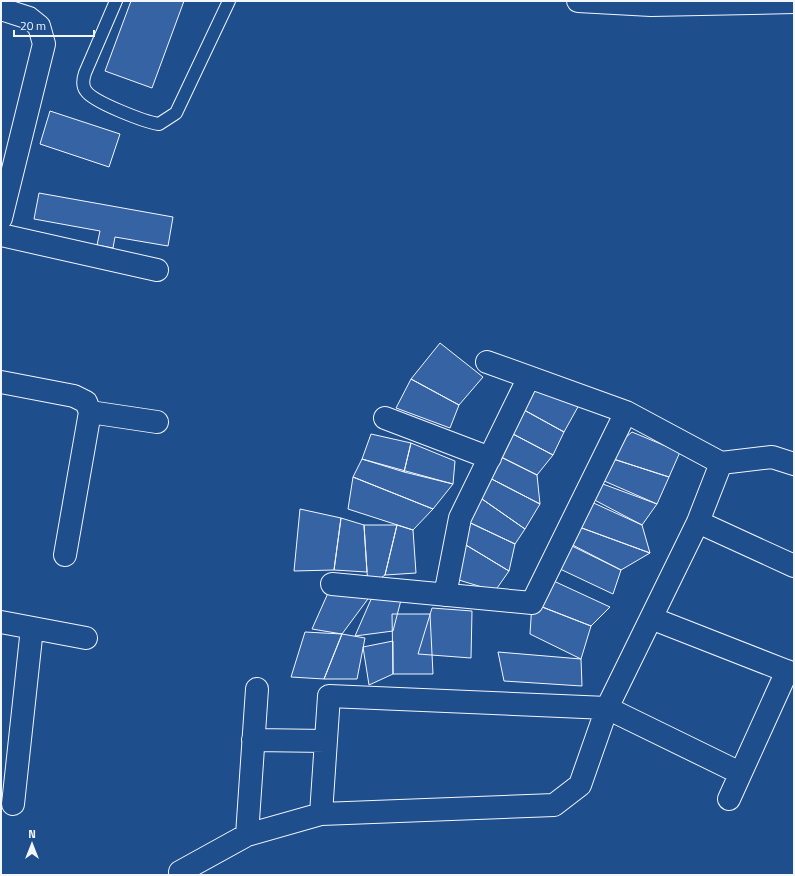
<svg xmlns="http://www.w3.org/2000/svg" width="795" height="876" font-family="'Titillium Web',sans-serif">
	<rect width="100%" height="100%" fill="#1f4e8c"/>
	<path fill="#3563a3" stroke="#f2f6ff" d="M 131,1 L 184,1 L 152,88 L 105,71 Z
		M 50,111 L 120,134 L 109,167 L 40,144 Z
		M 39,193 L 173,217 L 168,246 L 115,237 L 113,248 L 97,245 L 100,231 L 34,219 Z
		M 440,343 L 483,377 L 459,405 L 411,379 Z
		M 411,379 L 459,405 L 450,428 L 396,408 Z
		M 541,381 L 579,405 L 564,432 L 515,405 Z
		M 515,405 L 564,432 L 553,455 L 513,434 Z
		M 632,432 L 680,452 L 669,477 L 604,456 Z
		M 371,434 L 411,443 L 404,472 L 362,459 Z
		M 513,434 L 553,455 L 537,475 L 499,456 Z
		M 411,443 L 455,461 L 453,484 L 404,472 Z
		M 499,456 L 537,475 L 540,504 L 482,474 Z
		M 604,456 L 669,477 L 657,504 L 602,480 Z
		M 362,459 L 453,484 L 433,509 L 353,477 Z
		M 482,474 L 540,504 L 525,529 L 482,499 Z
		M 353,477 L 433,509 L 413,530 L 348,509 Z
		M 592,480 L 657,504 L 642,525 L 585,495 Z
		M 576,495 L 642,525 L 650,553 L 571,524 Z
		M 482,499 L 525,529 L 515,544 L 460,518 Z
		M 300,509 L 341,518 L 334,570 L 294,571 Z
		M 341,518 L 364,525 L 367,572 L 334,570 Z
		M 460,518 L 515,544 L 509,571 L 456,539 Z
		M 364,525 L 397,525 L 385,575 L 368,587 Z
		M 397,525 L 413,530 L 416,573 L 385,575 Z
		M 579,527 L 650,553 L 621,570 L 563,540 Z
		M 456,539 L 509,571 L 495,591 L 449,577 Z
		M 570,545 L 621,570 L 613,594 L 560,569 Z
		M 545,577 L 610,607 L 591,626 L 532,603 Z
		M 332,584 L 376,588 L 342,634 L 312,629 Z
		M 376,588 L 401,600 L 393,631 L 355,636 Z
		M 532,603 L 591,626 L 581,659 L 530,634 Z
		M 432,608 L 472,611 L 471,658 L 418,654 Z
		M 392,614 L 430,614 L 433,674 L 393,674 Z
		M 305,632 L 342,634 L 324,679 L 291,677 Z
		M 342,634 L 365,638 L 357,679 L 324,679 Z
		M 393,641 L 393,674 L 369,685 L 363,647 Z
		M 498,652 L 581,659 L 582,686 L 504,681 Z"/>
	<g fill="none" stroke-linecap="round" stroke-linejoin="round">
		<defs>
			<path id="lane" d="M 116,1 L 85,73 C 83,79 82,86 86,91 C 93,102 145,122 159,124 L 176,113 L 229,1"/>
			<path id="street" d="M 1,9 L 29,18 L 39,26 L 44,44 L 1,218
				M 1,235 L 157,270
				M 487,362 L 626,412 L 721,463
				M 1,382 L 74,396 L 86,402 L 90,412 L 65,555
				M 90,412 L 157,422
				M 385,418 L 490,458
				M 698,522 L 794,566
				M 332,584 L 532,603 L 626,412
				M 445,595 L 460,518 L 529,377
				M 651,618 L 794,674
				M 1,622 L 86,638
				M 253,740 L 326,741
				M 729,799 L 787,671
				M 13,804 L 32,628
				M 321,814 L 329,696 L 607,708 L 740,773
				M 247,835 L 257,689
				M 180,872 L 247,835 L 321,814 L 554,805 L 580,785 L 607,708 L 698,522 L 721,463 L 772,457 L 794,464"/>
			<path id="secondary" d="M 578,1 L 651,5 L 794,2"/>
		</defs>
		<use href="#lane" stroke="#f2f6ff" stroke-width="14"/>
		<use href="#street" stroke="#f2f6ff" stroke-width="24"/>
		<use href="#secondary" stroke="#f2f6ff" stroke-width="24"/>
		<use href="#lane" stroke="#1f4e8c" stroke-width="12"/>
		<use href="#street" stroke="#1f4e8c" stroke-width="22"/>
		<use href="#secondary" stroke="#1f4e8c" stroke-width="22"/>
	</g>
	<rect width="795" height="876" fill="none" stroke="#f2f6ff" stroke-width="4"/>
	<g transform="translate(32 844)" stroke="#1f4e8c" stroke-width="3" paint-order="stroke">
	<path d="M0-3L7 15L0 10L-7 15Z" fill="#f2f6ff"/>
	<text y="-6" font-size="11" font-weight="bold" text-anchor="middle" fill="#f2f6ff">N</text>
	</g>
	<path d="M14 30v6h80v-6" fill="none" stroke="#f2f6ff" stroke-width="2"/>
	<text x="20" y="30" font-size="12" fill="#f2f6ff" stroke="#1f4e8c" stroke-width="3" paint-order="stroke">20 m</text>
</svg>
